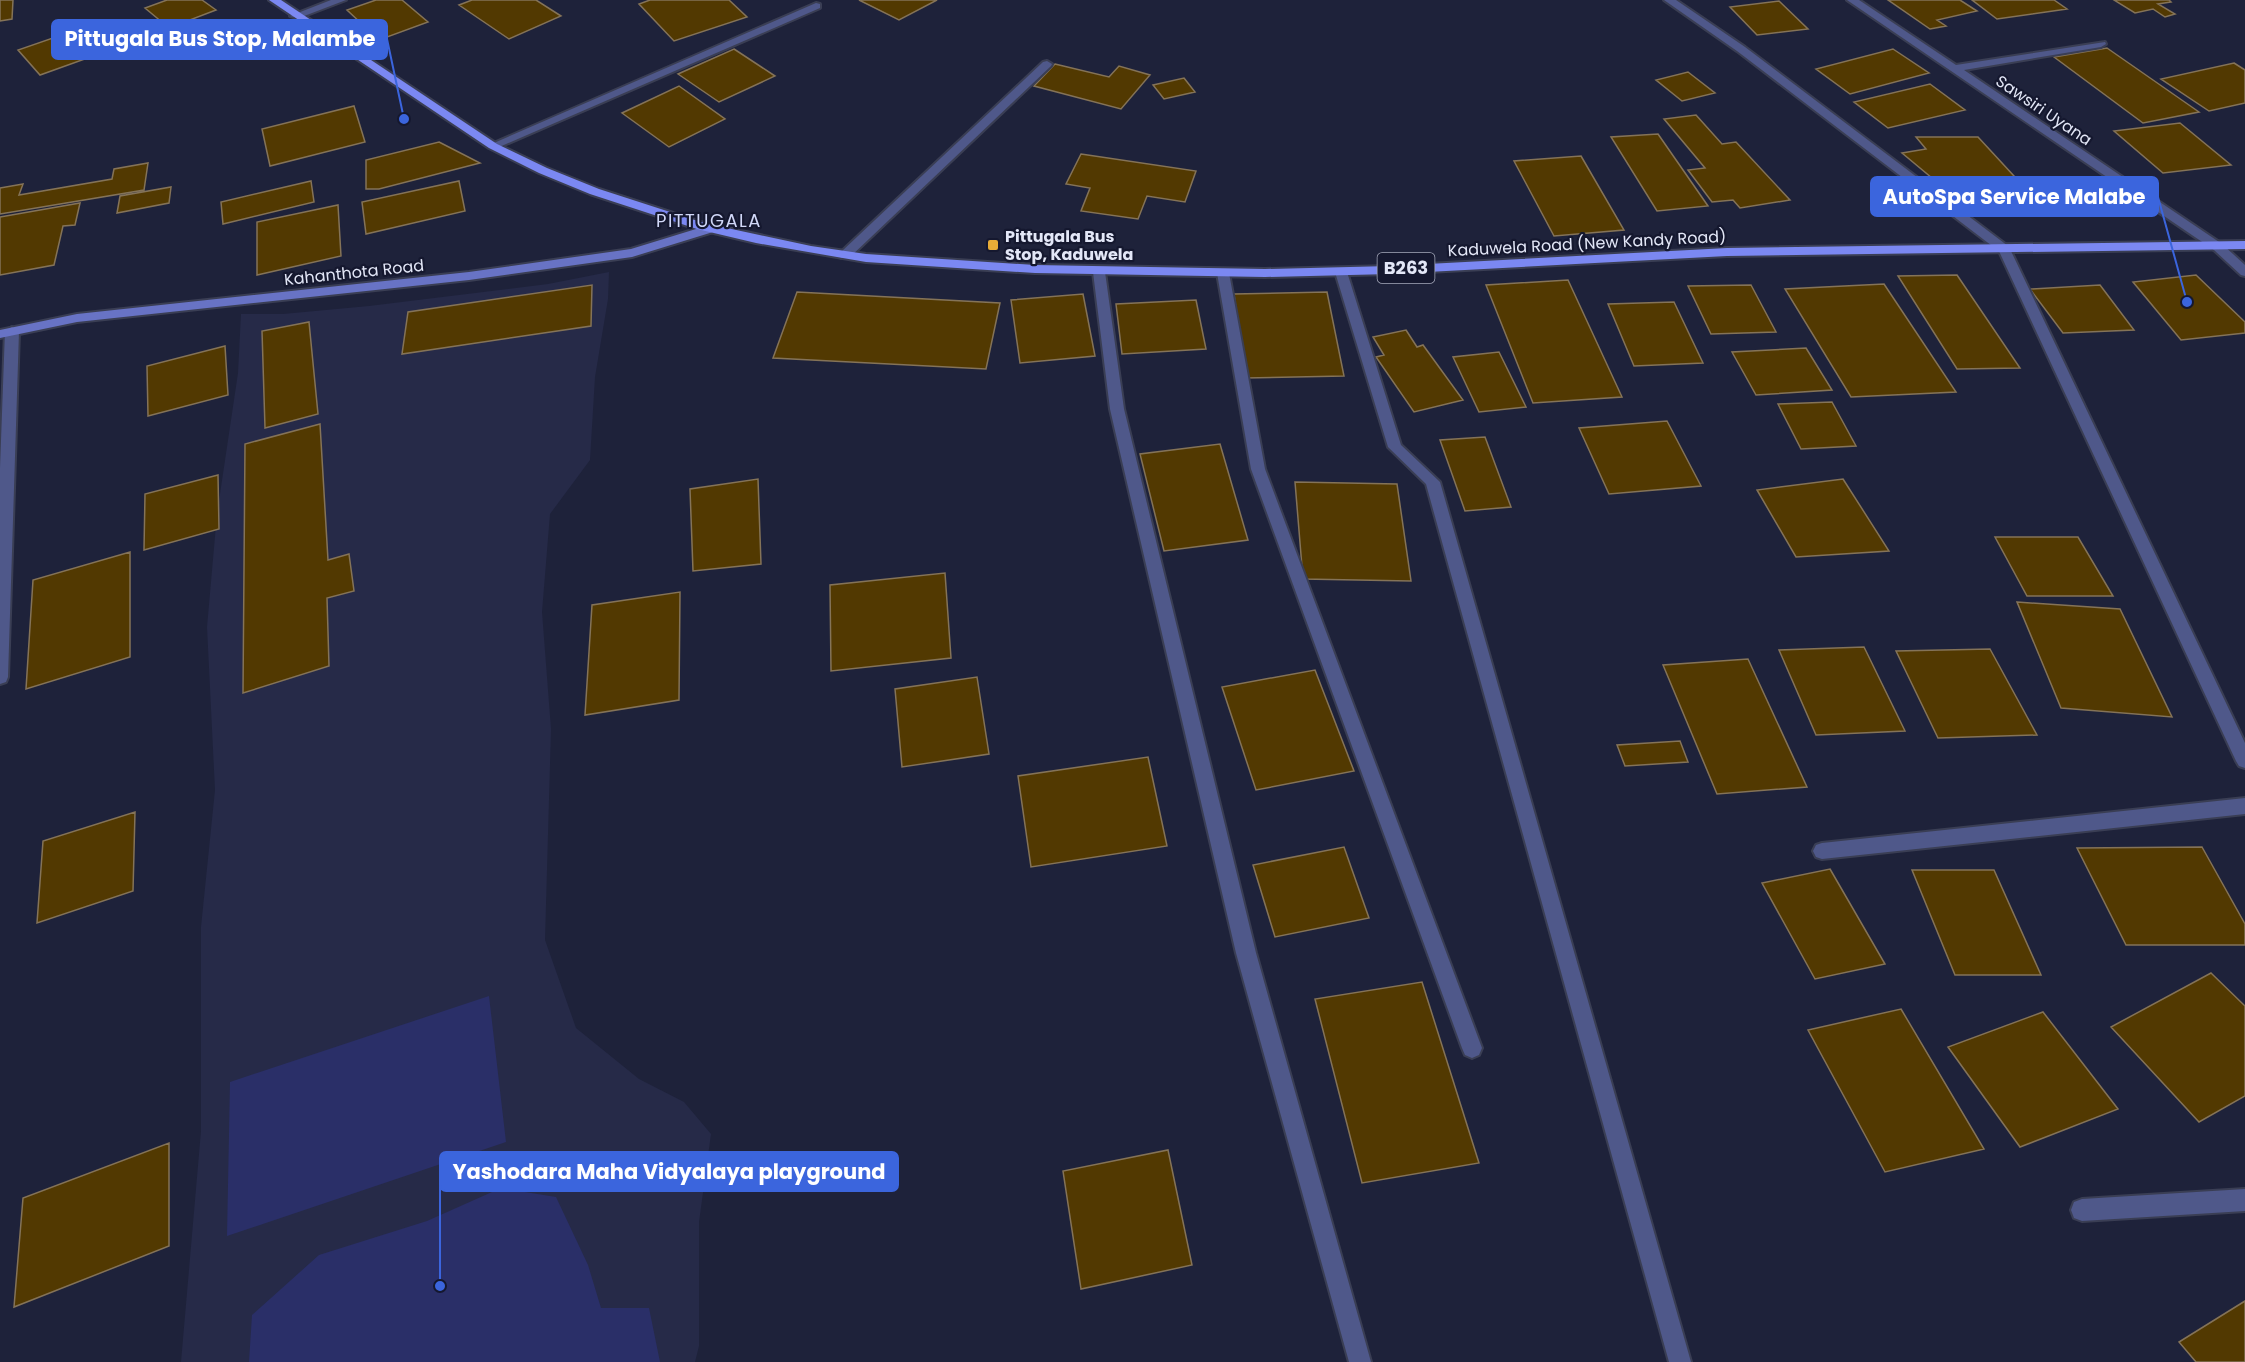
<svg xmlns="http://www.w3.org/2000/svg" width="2245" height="1362" font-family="Poppins,sans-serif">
	<rect width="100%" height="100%" fill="#1e223a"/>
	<path fill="#262a48" d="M 609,272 L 608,299 L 595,377 L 590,460 L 550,514 L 542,612 L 551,729 L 545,940 L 576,1028 L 639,1079 L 684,1102 L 711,1134 L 699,1222 L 699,1346 L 695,1362 L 181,1362 L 201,1131 L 201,927 L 215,790 L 207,627 L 217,514 L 238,373 L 241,314 L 283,314 L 369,306 L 548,284 Z"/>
	<path fill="#2a2f68" d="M 489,996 L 506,1142 L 227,1236 L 230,1082 Z
		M 501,1188 L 556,1197 L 588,1265 L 601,1308 L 649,1308 L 660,1362 L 249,1362 L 252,1315 L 319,1255 L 427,1221 Z"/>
	<path fill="#523901" stroke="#847358" stroke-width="1.5" d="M 0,0 L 13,0 L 12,19 L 0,21 Z
		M 167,0 L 202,0 L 216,10 L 169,28 L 145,8 Z
		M 376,0 L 402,0 L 428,22 L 379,40 L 347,10 Z
		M 472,0 L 536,0 L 561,16 L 509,39 L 459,5 Z
		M 650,0 L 729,0 L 747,17 L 674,41 L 639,4 Z
		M 859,0 L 937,0 L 899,20 Z
		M 1888,0 L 1960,0 L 1977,11 L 1937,20 L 1946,26 L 1930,29 Z
		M 1972,0 L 2054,0 L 2067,9 L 1997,19 Z
		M 2114,0 L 2169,0 L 2171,2 L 2158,4 L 2175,14 L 2165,17 L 2153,9 L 2135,13 Z
		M 1779,1 L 1808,29 L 1757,35 L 1730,7 Z
		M 73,31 L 96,55 L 40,75 L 18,50 Z
		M 2107,48 L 2199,112 L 2143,123 L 2054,57 Z
		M 734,49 L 775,76 L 719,102 L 678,74 Z
		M 1893,49 L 1929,73 L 1850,94 L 1816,69 Z
		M 2234,63 L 2245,70 L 2245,103 L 2209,111 L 2161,79 Z
		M 1055,64 L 1109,77 L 1119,66 L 1150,75 L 1121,109 L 1034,86 Z
		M 1688,72 L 1715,93 L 1682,101 L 1656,80 Z
		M 1184,78 L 1195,92 L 1164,99 L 1153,85 Z
		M 1930,84 L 1965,110 L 1888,128 L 1854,102 Z
		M 679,86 L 725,119 L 669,147 L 622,113 Z
		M 354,106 L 365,142 L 270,166 L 262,129 Z
		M 1696,115 L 1722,144 L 1736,142 L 1790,200 L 1740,208 L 1733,200 L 1712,202 L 1688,170 L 1705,168 L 1664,119 Z
		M 2180,123 L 2231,165 L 2163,173 L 2114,131 Z
		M 1658,134 L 1708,206 L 1657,211 L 1611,137 Z
		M 1916,137 L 1978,137 L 2026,189 L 1944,188 L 1902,153 L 1926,149 Z
		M 439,142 L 480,163 L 379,189 L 366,189 L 366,160 Z
		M 1081,154 L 1196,171 L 1185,202 L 1147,196 L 1138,219 L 1081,211 L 1090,188 L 1066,184 Z
		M 1581,156 L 1624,230 L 1554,236 L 1514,161 Z
		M 148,163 L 144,190 L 0,214 L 0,188 L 23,184 L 19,195 L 112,179 L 114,169 Z
		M 311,181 L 314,202 L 223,224 L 221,202 Z
		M 459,181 L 465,211 L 366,234 L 362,202 Z
		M 171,187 L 169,203 L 117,213 L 120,196 Z
		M 80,203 L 75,225 L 63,226 L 54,265 L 0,275 L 0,217 Z
		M 338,205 L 341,256 L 257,275 L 257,222 Z
		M 1957,275 L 2020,368 L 1957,369 L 1898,276 Z
		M 2196,275 L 2245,322 L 2245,333 L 2181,340 L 2133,282 Z
		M 1568,280 L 1622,397 L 1533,403 L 1486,285 Z
		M 1884,284 L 1956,392 L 1851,397 L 1785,289 Z
		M 592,285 L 591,326 L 402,354 L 408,312 Z
		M 1751,285 L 1776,332 L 1711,334 L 1688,286 Z
		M 2100,285 L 2134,330 L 2063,333 L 2030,289 Z
		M 797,292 L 1000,303 L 986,369 L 773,358 Z
		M 1327,292 L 1344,376 L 1245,378 L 1234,294 Z
		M 1083,294 L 1095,356 L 1020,363 L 1011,300 Z
		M 1196,300 L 1206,349 L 1122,354 L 1116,304 Z
		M 1674,302 L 1703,363 L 1634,366 L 1608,304 Z
		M 309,322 L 318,414 L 265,428 L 262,331 Z
		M 1406,330 L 1417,347 L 1423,345 L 1463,400 L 1414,412 L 1376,357 L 1384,355 L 1373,337 Z
		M 225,346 L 228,395 L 148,416 L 147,366 Z
		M 1806,348 L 1832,390 L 1756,395 L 1732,352 Z
		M 1499,352 L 1526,407 L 1479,412 L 1453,357 Z
		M 1832,402 L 1856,446 L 1801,449 L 1778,404 Z
		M 1667,421 L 1701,486 L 1609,494 L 1579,428 Z
		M 320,424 L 328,560 L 349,554 L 354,591 L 327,598 L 329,666 L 243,693 L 245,444 Z
		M 1485,437 L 1511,507 L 1465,511 L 1440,440 Z
		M 1220,444 L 1248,540 L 1164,551 L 1140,454 Z
		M 218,475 L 219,529 L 144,550 L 145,494 Z
		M 758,479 L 761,564 L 693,571 L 690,489 Z
		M 1843,479 L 1889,551 L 1796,557 L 1757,490 Z
		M 1295,482 L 1397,484 L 1411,581 L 1303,579 Z
		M 1995,537 L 2078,537 L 2113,596 L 2027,596 Z
		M 130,552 L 130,657 L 26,689 L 33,580 Z
		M 945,573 L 951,658 L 831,671 L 830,585 Z
		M 680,592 L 679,700 L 585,715 L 592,605 Z
		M 2017,602 L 2120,609 L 2172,717 L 2061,708 Z
		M 1864,647 L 1905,731 L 1816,735 L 1779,650 Z
		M 1990,649 L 2037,735 L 1938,738 L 1896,651 Z
		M 1748,659 L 1807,787 L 1717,794 L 1663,665 Z
		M 1315,670 L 1354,771 L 1256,790 L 1222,687 Z
		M 977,677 L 989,754 L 902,767 L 895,689 Z
		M 1680,741 L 1688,762 L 1625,766 L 1617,745 Z
		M 1148,757 L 1167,846 L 1031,867 L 1018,776 Z
		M 135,812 L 133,891 L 37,923 L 43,841 Z
		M 1344,847 L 1369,918 L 1275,937 L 1253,865 Z
		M 2202,847 L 2245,924 L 2245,945 L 2126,945 L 2077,848 Z
		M 1830,869 L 1885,964 L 1815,979 L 1762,883 Z
		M 1912,870 L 1994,870 L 2041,975 L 1955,975 Z
		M 2211,973 L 2245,1006 L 2245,1096 L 2199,1122 L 2111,1027 Z
		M 1422,982 L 1479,1163 L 1362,1183 L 1315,999 Z
		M 1901,1009 L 1984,1149 L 1885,1172 L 1808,1030 Z
		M 2043,1012 L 2118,1109 L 2020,1147 L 1948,1047 Z
		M 169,1143 L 169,1246 L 14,1307 L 23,1198 Z
		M 1168,1150 L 1192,1265 L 1081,1289 L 1063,1171 Z
		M 2245,1301 L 2245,1362 L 2196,1362 L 2179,1342 Z"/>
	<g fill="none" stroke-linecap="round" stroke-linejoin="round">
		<defs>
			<path id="service" d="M 1664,0 L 1676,0 L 1745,47 L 2008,246 L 2010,249 L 2008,252 L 2000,252 L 1737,51 Z"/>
			<path id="minor" d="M 331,0 L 346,0 L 299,18 L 290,16 Z
				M 1847,0 L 1859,0 L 1956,65 L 2105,42 L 2106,44 L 2101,47 L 1964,70 L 2222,244 L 2245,265 L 2245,276 L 2241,275 L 2214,250 Z
				M 816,3 L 820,4 L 820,8 L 497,148 L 493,149 L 487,146 Z
				M 1047,61 L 1052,64 L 1051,66 L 849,258 L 841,258 L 839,255 L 841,252 L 1043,62 Z
				M 2004,245 L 2010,249 L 2245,743 L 2245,768 L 2239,766 L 2236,761 L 1998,249 Z
				M 1099,268 L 1105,272 L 1124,409 L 1256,953 L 1371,1362 L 1349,1362 L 1236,953 L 1110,409 L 1093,272 Z
				M 1341,268 L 1347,272 L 1401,445 L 1440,482 L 1691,1362 L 1669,1362 L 1426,484 L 1388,447 L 1335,272 Z
				M 1223,269 L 1229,273 L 1265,469 L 1482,1048 L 1479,1055 L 1472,1058 L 1465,1055 L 1462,1048 L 1251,469 L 1217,273 Z
				M 12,327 L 19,331 L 8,677 L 6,682 L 0,684 L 0,468 L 5,331 Z
				M 2245,798 L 2245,814 L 1822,859 L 1816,857 L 1813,851 L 1816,845 L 1822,843 Z
				M 2245,1189 L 2245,1211 L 2082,1221 L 2074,1218 L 2071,1210 L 2074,1202 L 2082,1199 Z"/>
			<path id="secondary" d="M 709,225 L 713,226 L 715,229 L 713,232 L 632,257 L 469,280 L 77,322 L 0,338 L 0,330 L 77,314 L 469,272 L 631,249 Z"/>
			<path id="primary" d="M 269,0 L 281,0 L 497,144 L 547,168 L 599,189 L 704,223 L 811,246 L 866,254 L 1035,265 L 1265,269 L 1390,266 L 1727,248 L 2245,241 L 2245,249 L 1727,256 L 1390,274 L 1265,277 L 1035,273 L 866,262 L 756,243 L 697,229 L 590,194 L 539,173 L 489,148 Z"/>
		</defs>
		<use href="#service" stroke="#3a3e54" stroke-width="4"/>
		<use href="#minor" stroke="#3a3e54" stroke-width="4"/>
		<use href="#secondary" stroke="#3a3e54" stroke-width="4"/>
		<use href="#primary" stroke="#3a3e54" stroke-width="4"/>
		<use href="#service" fill="#4f588a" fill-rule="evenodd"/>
		<use href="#minor" fill="#4f588a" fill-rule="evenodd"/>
		<use href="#secondary" fill="#6873c5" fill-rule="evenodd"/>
		<use href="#primary" fill="#7b88f2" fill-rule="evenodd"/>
	</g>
	<rect fill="#e7ac37" stroke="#15182f" stroke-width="2" x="987" y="239" width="12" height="12" rx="3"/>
	<g text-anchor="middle" stroke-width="4.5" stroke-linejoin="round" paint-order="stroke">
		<g font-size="16" fill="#e3e7f7" stroke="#15182f">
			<text transform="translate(2044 110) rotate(34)" y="6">Sawsiri Uyana</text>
			<text transform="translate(1587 243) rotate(-3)" y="6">Kaduwela Road (New Kandy Road)</text>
			<text transform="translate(354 272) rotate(-6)" y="6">Kahanthota Road</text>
		</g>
		<g font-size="16" font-weight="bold" fill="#e3e7f7" stroke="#15182f" text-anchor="start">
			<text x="1005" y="242">Pittugala Bus<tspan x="1005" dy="18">Stop, Kaduwela</tspan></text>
		</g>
		<g font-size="18" letter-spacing="1.5" fill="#d1d8f8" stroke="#15182f">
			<text x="709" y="227">PITTUGALA</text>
		</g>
		<rect fill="#15182f" stroke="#a5a9bb" stroke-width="1.5" x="1377.5" y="253" width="57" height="30" rx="4.5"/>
		<g font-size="18" font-weight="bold" fill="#e3e7f7">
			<text x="1406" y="274">B263</text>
		</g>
	</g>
	<path fill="none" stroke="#3b65dd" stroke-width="2" d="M404 119L387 39M2187 302L2158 197M440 1286L440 1171"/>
	<g fill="#3b65dd" stroke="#15182f" stroke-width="2">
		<circle cx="404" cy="119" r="6"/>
		<circle cx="2187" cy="302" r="6"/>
		<circle cx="440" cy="1286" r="6"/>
	</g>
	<g fill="#3b65dd" stroke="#3b65dd" stroke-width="2">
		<rect x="52" y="20" width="335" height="39" rx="6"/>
		<rect x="1871" y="177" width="287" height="39" rx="6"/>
		<rect x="440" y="1152" width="458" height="39" rx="6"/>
	</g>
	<g font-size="21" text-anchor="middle" font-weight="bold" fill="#fff">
		<text x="220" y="46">Pittugala Bus Stop, Malambe</text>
		<text x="2014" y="204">AutoSpa Service Malabe</text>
		<text x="669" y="1179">Yashodara Maha Vidyalaya playground</text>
	</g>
</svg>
